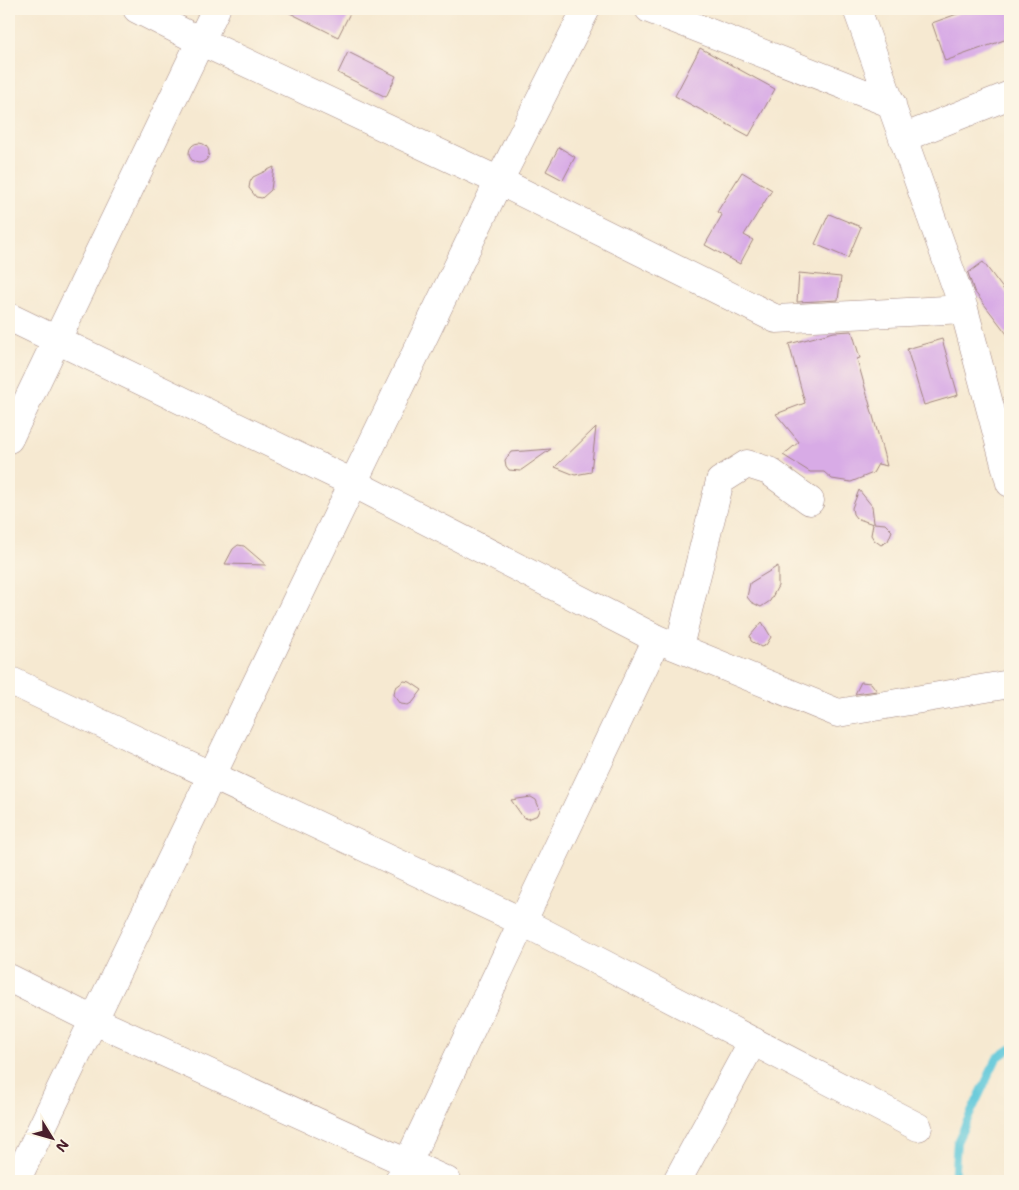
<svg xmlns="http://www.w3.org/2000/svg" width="1019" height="1190" font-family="'Shantell Sans',sans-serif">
	<rect width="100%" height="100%" fill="#fcf5e5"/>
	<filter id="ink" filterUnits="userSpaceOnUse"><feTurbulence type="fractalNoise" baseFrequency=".02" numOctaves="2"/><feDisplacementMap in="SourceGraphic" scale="10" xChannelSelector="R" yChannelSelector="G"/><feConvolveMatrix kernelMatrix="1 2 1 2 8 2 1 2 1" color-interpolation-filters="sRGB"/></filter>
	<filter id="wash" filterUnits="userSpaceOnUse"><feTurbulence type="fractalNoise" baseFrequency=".0096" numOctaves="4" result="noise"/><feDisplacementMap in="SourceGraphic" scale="20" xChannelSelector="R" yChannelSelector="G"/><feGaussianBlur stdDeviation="1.12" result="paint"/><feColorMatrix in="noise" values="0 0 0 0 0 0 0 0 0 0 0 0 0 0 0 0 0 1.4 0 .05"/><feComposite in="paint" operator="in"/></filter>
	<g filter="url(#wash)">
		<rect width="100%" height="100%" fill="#f6e9d1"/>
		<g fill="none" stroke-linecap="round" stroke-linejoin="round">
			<path stroke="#5fc8da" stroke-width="8" d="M 954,1181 L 957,1142 L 997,1058 L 1010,1049"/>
		</g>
		<g id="blocks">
			<path fill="#d8abe6" d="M 282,9 L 352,9 L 338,37 Z
				M 971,9 L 1010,9 L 1010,38 L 945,61 L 932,23 Z
				M 700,48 L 775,89 L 749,136 L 675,96 Z
				M 348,52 L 396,76 L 386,97 L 338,73 Z
				M189 153a10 10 0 1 1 20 0a10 10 0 1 1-20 0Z
				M 559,147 L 575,157 L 563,180 L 546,171 Z
				M 274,167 L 271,190 L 262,198 L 256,197 L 249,188 L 250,182 L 253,177 Z
				M 742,172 L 772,190 L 744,235 L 753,240 L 740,264 L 705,245 L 722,215 L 717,212 Z
				M 829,214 L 861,227 L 848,258 L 815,244 Z
				M 983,262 L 1010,298 L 1010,338 L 974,291 L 968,273 Z
				M 799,273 L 841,277 L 838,300 L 797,302 Z
				M 852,331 L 860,358 L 857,359 L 887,466 L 878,464 L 873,473 L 851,482 L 832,479 L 824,472 L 810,472 L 783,455 L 799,442 L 776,414 L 805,403 L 789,344 L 834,332 Z
				M 942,339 L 958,395 L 924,405 L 907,349 Z
				M 596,427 L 591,472 L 575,475 L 555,467 Z
				M 551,449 L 520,471 L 509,470 L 506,466 L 505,460 L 511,452 Z
				M 859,490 L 872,506 L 874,523 L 885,524 L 892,531 L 888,541 L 881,545 L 874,540 L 871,535 L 873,524 L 856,518 L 853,514 L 852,508 Z
				M 238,545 L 244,546 L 266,565 L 225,564 L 233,549 Z
				M 778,566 L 778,586 L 770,601 L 761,607 L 751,602 L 747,597 L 750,583 Z
				M 762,622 L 771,637 L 766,645 L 761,647 L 751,641 L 750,636 Z
				M 404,681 L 410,682 L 422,690 L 413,702 L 408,705 L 401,704 L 394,695 L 395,688 Z
				M 861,682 L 871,683 L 877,691 L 855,694 Z
				M 531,797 L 536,800 L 540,810 L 538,815 L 528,819 L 523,817 L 511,800 Z"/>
		</g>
	</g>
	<g filter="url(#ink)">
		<use href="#blocks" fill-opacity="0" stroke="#a0847e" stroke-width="1"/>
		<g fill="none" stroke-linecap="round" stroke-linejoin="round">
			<defs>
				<path id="minor" d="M 137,9 L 200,41 L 499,181 L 776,319 L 964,309
					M 649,9 L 892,104
					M 857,9 L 964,309 L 1010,483
					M 903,138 L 1010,95
					M 9,317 L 353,483 L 657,639 L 838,713 L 1010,684
					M 9,439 L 216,9
					M 679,647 L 720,481 L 747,464 L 769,471 L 810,501
					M 9,680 L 523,922 L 918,1127
					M 9,978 L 95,1021 L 447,1181
					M 16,1181 L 499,181 L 586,9
					M 399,1181 L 657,639
					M 677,1181 L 753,1041"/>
			</defs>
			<use href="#minor" stroke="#a0847e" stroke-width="29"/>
			<use href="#minor" stroke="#fff" stroke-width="28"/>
		</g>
	</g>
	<rect width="1019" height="1190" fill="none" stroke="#fcf5e5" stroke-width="30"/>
	<g transform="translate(52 1138) rotate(127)" stroke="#fcf5e5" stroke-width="4" paint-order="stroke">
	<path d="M0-4L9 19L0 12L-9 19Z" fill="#4a1f2b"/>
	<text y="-8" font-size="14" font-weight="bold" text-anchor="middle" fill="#4a1f2b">N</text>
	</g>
</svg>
